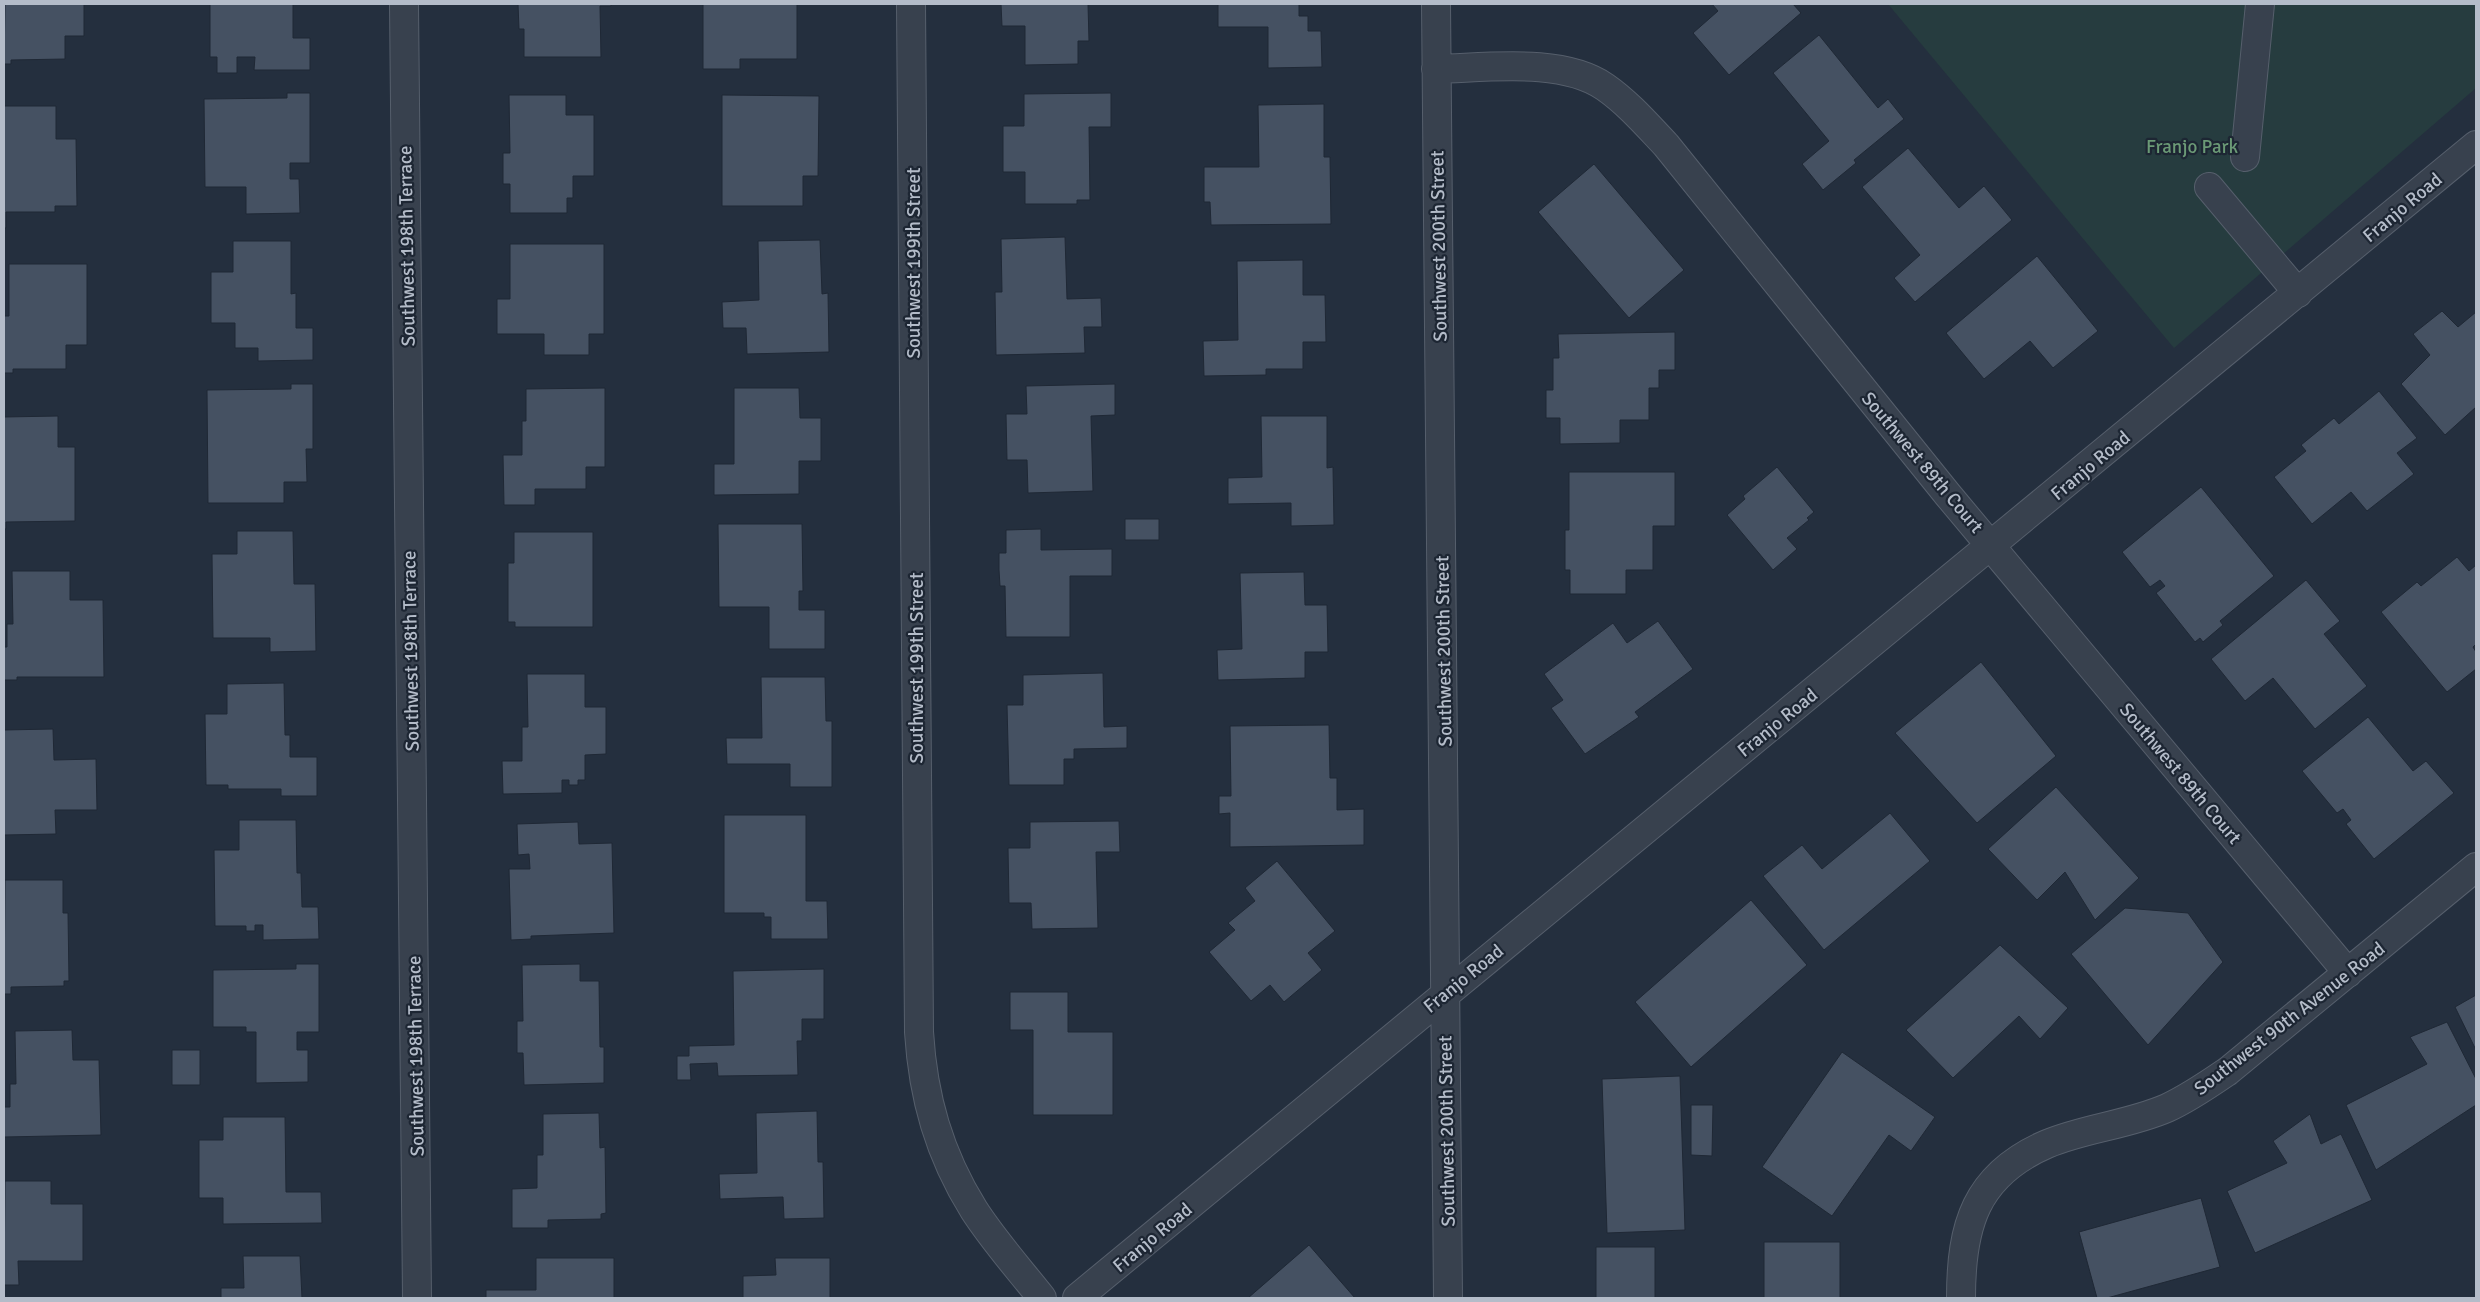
<svg xmlns="http://www.w3.org/2000/svg" width="2480" height="1302" font-family="Signika,sans-serif">
	<rect width="100%" height="100%" fill="#242f3e"/>
	<path fill="#263c3f" d="M 1888,4 L 2476,4 L 2476,88 L 2174,348 Z"/>
	<path fill="#455162" stroke="#1f2835" d="M 5,4 L 84,4 L 84,36 L 65,36 L 65,59 L 11,60 L 11,64 L 4,64 Z
		M 210,4 L 293,4 L 293,38 L 310,38 L 310,70 L 254,70 L 255,57 L 237,57 L 237,73 L 217,73 L 217,57 L 210,57 Z
		M 518,4 L 611,4 L 611,6 L 600,6 L 601,57 L 524,57 L 524,29 L 519,29 Z
		M 703,4 L 797,4 L 797,59 L 740,59 L 740,69 L 703,69 Z
		M 1001,4 L 1088,4 L 1089,41 L 1078,41 L 1078,64 L 1025,65 L 1025,26 L 1002,26 Z
		M 1218,4 L 1299,4 L 1299,16 L 1308,16 L 1308,31 L 1321,31 L 1322,67 L 1268,68 L 1268,27 L 1218,27 Z
		M 1712,4 L 1793,4 L 1801,13 L 1729,75 L 1693,33 L 1718,11 Z
		M 1819,35 L 1878,108 L 1888,99 L 1904,119 L 1854,160 L 1856,163 L 1823,190 L 1802,164 L 1829,141 L 1773,73 Z
		M 287,93 L 310,93 L 310,163 L 290,163 L 290,179 L 299,179 L 300,213 L 246,214 L 246,187 L 205,187 L 204,99 L 287,98 Z
		M 1111,93 L 1111,127 L 1089,127 L 1090,200 L 1077,200 L 1077,204 L 1025,204 L 1025,172 L 1003,172 L 1003,126 L 1024,126 L 1024,94 Z
		M 509,95 L 566,95 L 566,115 L 594,115 L 594,176 L 573,176 L 573,198 L 567,198 L 567,213 L 510,213 L 510,184 L 503,184 L 503,153 L 510,153 Z
		M 722,95 L 819,96 L 818,176 L 803,176 L 803,206 L 722,206 Z
		M 1324,104 L 1324,157 L 1330,157 L 1331,224 L 1211,225 L 1210,202 L 1204,202 L 1204,167 L 1259,167 L 1258,105 Z
		M 4,106 L 56,106 L 56,139 L 76,139 L 77,206 L 55,206 L 55,212 L 6,212 L 6,228 L 4,228 Z
		M 1908,148 L 1959,208 L 1984,186 L 2012,220 L 1915,302 L 1894,278 L 1920,255 L 1862,187 Z
		M 1594,164 L 1684,270 L 1629,318 L 1538,212 Z
		M 1065,237 L 1067,299 L 1101,298 L 1102,327 L 1084,327 L 1085,353 L 996,355 L 995,292 L 1002,292 L 1001,239 Z
		M 820,240 L 822,294 L 828,293 L 829,352 L 747,354 L 746,328 L 723,328 L 722,302 L 759,300 L 758,241 Z
		M 233,241 L 291,241 L 291,294 L 296,293 L 296,328 L 313,328 L 313,360 L 258,361 L 258,348 L 235,348 L 235,323 L 211,323 L 211,272 L 233,272 Z
		M 510,244 L 604,244 L 604,334 L 589,334 L 589,355 L 544,355 L 544,334 L 497,334 L 497,299 L 510,299 Z
		M 2037,256 L 2098,331 L 2053,368 L 2030,341 L 1984,379 L 1946,333 Z
		M 1303,260 L 1303,295 L 1325,295 L 1326,342 L 1303,342 L 1303,369 L 1266,369 L 1266,375 L 1204,376 L 1203,341 L 1238,340 L 1237,261 Z
		M 9,264 L 87,264 L 87,345 L 66,345 L 66,369 L 13,369 L 13,373 L 4,373 L 4,316 L 9,316 Z
		M 2442,311 L 2458,327 L 2476,312 L 2476,407 L 2445,435 L 2401,384 L 2430,355 L 2413,334 Z
		M 1675,332 L 1675,370 L 1659,370 L 1659,388 L 1649,388 L 1649,420 L 1620,420 L 1620,443 L 1560,444 L 1560,418 L 1546,418 L 1546,390 L 1553,390 L 1553,358 L 1559,358 L 1558,334 Z
		M 291,384 L 313,384 L 313,449 L 306,449 L 307,482 L 284,482 L 284,503 L 208,503 L 207,390 L 291,389 Z
		M 1115,384 L 1115,415 L 1091,416 L 1093,491 L 1028,493 L 1027,460 L 1007,460 L 1006,414 L 1027,414 L 1026,386 Z
		M 605,388 L 605,467 L 586,467 L 586,489 L 535,489 L 535,505 L 504,505 L 503,455 L 522,455 L 522,421 L 526,421 L 526,389 Z
		M 734,388 L 799,388 L 800,418 L 821,418 L 821,461 L 799,461 L 799,494 L 714,495 L 714,464 L 734,464 Z
		M 2379,391 L 2417,438 L 2397,453 L 2414,474 L 2367,511 L 2351,492 L 2312,524 L 2274,477 L 2306,451 L 2301,445 L 2334,418 L 2339,424 Z
		M 58,416 L 58,447 L 75,447 L 75,521 L 6,522 L 6,529 L 4,529 L 4,417 Z
		M 1261,416 L 1327,416 L 1327,468 L 1333,467 L 1334,525 L 1291,526 L 1291,503 L 1228,504 L 1228,478 L 1262,477 Z
		M 1777,467 L 1814,512 L 1807,518 L 1809,520 L 1787,538 L 1797,549 L 1773,570 L 1727,515 L 1745,499 L 1743,496 Z
		M 1569,472 L 1675,472 L 1675,526 L 1653,526 L 1653,570 L 1626,570 L 1626,594 L 1570,594 L 1570,570 L 1565,570 L 1565,530 L 1569,530 Z
		M 2201,487 L 2274,576 L 2220,621 L 2223,625 L 2203,642 L 2200,638 L 2195,642 L 2156,593 L 2165,586 L 2160,580 L 2150,587 L 2122,552 Z
		M 1125,519 L 1159,519 L 1159,540 L 1125,540 Z
		M 718,524 L 802,524 L 803,591 L 799,591 L 799,610 L 825,610 L 825,649 L 769,649 L 769,607 L 719,607 Z
		M 1041,529 L 1041,550 L 1112,549 L 1112,576 L 1070,576 L 1070,637 L 1006,637 L 1005,586 L 1000,586 L 999,570 L 999,553 L 1006,553 L 1006,530 Z
		M 237,531 L 293,531 L 294,584 L 315,584 L 316,651 L 270,652 L 270,638 L 213,638 L 212,554 L 237,554 Z
		M 514,532 L 593,532 L 593,627 L 515,627 L 515,622 L 508,622 L 508,563 L 514,563 Z
		M 2457,557 L 2469,571 L 2476,565 L 2476,644 L 2473,647 L 2476,652 L 2476,669 L 2447,692 L 2381,612 L 2417,582 L 2421,586 Z
		M 12,571 L 70,571 L 70,600 L 103,600 L 104,677 L 17,677 L 17,680 L 4,680 L 4,647 L 7,647 L 7,624 L 13,624 Z
		M 1304,572 L 1305,605 L 1327,605 L 1328,652 L 1305,652 L 1305,678 L 1218,680 L 1217,650 L 1242,649 L 1240,573 Z
		M 2306,580 L 2340,621 L 2324,634 L 2367,686 L 2315,729 L 2273,678 L 2245,701 L 2211,659 Z
		M 1658,621 L 1693,669 L 1635,712 L 1639,717 L 1585,754 L 1551,708 L 1563,700 L 1544,674 L 1613,623 L 1627,643 Z
		M 1981,662 L 2056,756 L 1977,823 L 1895,733 Z
		M 1103,673 L 1104,727 L 1127,726 L 1127,748 L 1074,749 L 1074,759 L 1064,759 L 1064,785 L 1009,785 L 1007,705 L 1023,705 L 1023,675 Z
		M 527,674 L 585,674 L 585,707 L 606,707 L 606,754 L 585,755 L 585,780 L 578,780 L 578,785 L 569,785 L 569,780 L 562,780 L 562,793 L 503,794 L 502,761 L 522,761 L 522,727 L 528,727 Z
		M 761,677 L 825,677 L 826,721 L 832,721 L 832,787 L 790,787 L 790,764 L 727,764 L 726,738 L 762,738 Z
		M 284,683 L 285,735 L 290,735 L 290,757 L 317,757 L 317,796 L 281,796 L 281,789 L 228,789 L 228,785 L 206,785 L 205,714 L 227,714 L 227,684 Z
		M 2368,717 L 2413,771 L 2426,761 L 2454,793 L 2374,859 L 2346,824 L 2351,820 L 2343,809 L 2337,813 L 2302,771 Z
		M 1329,725 L 1330,778 L 1337,778 L 1337,810 L 1364,809 L 1364,845 L 1230,847 L 1230,813 L 1219,814 L 1219,796 L 1231,796 L 1230,726 Z
		M 53,729 L 54,760 L 96,759 L 97,810 L 55,810 L 56,834 L 4,835 L 4,730 Z
		M 2056,787 L 2139,878 L 2095,920 L 2065,872 L 2037,900 L 1988,849 Z
		M 1890,813 L 1930,861 L 1824,950 L 1763,876 L 1802,845 L 1822,869 Z
		M 724,815 L 806,815 L 806,901 L 827,901 L 828,939 L 771,939 L 771,917 L 764,917 L 764,913 L 724,913 Z
		M 239,820 L 296,820 L 297,873 L 301,873 L 302,907 L 318,907 L 319,939 L 263,940 L 263,925 L 255,925 L 255,931 L 246,931 L 246,926 L 215,926 L 214,850 L 239,850 Z
		M 1119,821 L 1120,852 L 1096,852 L 1098,928 L 1032,929 L 1031,903 L 1009,903 L 1008,848 L 1030,848 L 1030,822 Z
		M 578,822 L 579,844 L 612,843 L 614,933 L 531,936 L 531,939 L 511,940 L 509,869 L 530,869 L 529,854 L 518,855 L 517,824 Z
		M 1277,861 L 1335,931 L 1308,953 L 1322,970 L 1284,1002 L 1270,985 L 1251,1001 L 1209,952 L 1235,930 L 1228,923 L 1255,901 L 1245,888 Z
		M 5,880 L 63,880 L 63,913 L 68,913 L 69,981 L 64,981 L 64,986 L 11,987 L 11,994 L 4,994 Z
		M 1751,900 L 1807,965 L 1691,1067 L 1635,1002 Z
		M 2125,908 L 2188,913 L 2223,962 L 2148,1045 L 2071,954 Z
		M 2000,945 L 2068,1008 L 2040,1039 L 2019,1016 L 1953,1078 L 1906,1030 Z
		M 296,964 L 319,964 L 319,1032 L 297,1032 L 297,1050 L 308,1050 L 308,1082 L 256,1083 L 256,1032 L 246,1032 L 246,1027 L 213,1027 L 213,970 L 296,969 Z
		M 580,964 L 580,981 L 599,981 L 600,1047 L 604,1047 L 604,1083 L 524,1085 L 523,1053 L 517,1053 L 517,1021 L 523,1021 L 522,965 Z
		M 824,969 L 824,1019 L 802,1019 L 802,1041 L 797,1041 L 798,1075 L 718,1076 L 717,1063 L 690,1064 L 691,1080 L 677,1080 L 677,1056 L 689,1056 L 689,1046 L 734,1045 L 733,971 Z
		M 1010,992 L 1068,992 L 1068,1032 L 1113,1032 L 1113,1115 L 1033,1115 L 1033,1030 L 1010,1030 Z
		M 2476,995 L 2476,1050 L 2455,1007 Z
		M 2447,1022 L 2476,1079 L 2476,1105 L 2376,1170 L 2346,1105 L 2427,1064 L 2410,1037 Z
		M 72,1030 L 73,1060 L 99,1060 L 101,1135 L 4,1137 L 4,1107 L 10,1107 L 10,1084 L 16,1084 L 15,1031 Z
		M 172,1050 L 200,1050 L 200,1085 L 172,1085 Z
		M 1842,1052 L 1935,1117 L 1911,1151 L 1889,1135 L 1832,1216 L 1762,1167 Z
		M 1680,1076 L 1685,1230 L 1607,1233 L 1602,1079 Z
		M 1691,1105 L 1713,1105 L 1712,1156 L 1691,1155 Z
		M 817,1111 L 818,1162 L 823,1162 L 824,1218 L 784,1219 L 783,1197 L 720,1199 L 719,1174 L 757,1173 L 756,1113 Z
		M 599,1113 L 600,1148 L 605,1147 L 606,1213 L 601,1214 L 601,1219 L 548,1220 L 548,1228 L 512,1228 L 512,1189 L 537,1188 L 537,1155 L 543,1155 L 543,1114 Z
		M 2310,1114 L 2321,1144 L 2341,1134 L 2372,1200 L 2255,1253 L 2227,1191 L 2287,1163 L 2273,1141 Z
		M 223,1117 L 285,1117 L 286,1192 L 321,1192 L 322,1223 L 223,1224 L 223,1198 L 199,1198 L 199,1140 L 223,1140 Z
		M 5,1181 L 51,1181 L 51,1204 L 83,1204 L 83,1261 L 18,1261 L 19,1285 L 4,1285 Z
		M 2201,1198 L 2220,1267 L 2107,1298 L 2097,1298 L 2079,1232 Z
		M 1764,1242 L 1840,1242 L 1840,1298 L 1764,1298 Z
		M 1309,1245 L 1355,1298 L 1248,1298 Z
		M 1596,1247 L 1655,1247 L 1655,1298 L 1596,1298 Z
		M 243,1256 L 300,1256 L 302,1298 L 221,1298 L 221,1288 L 244,1288 Z
		M 536,1258 L 614,1258 L 614,1298 L 486,1298 L 486,1290 L 536,1290 Z
		M 775,1258 L 830,1258 L 830,1298 L 743,1298 L 743,1276 L 776,1275 Z"/>
	<g fill="none" stroke-linecap="round" stroke-linejoin="round">
		<defs>
			<path id="minor" d="M 404,4 L 417,1298
				M 911,4 L 919,1032 C 923,1097 939,1154 974,1210 C 994,1241 1019,1269 1042,1298
				M 1436,4 L 1448,1298
				M 1436,69 C 1486,68 1562,57 1605,87 C 1628,103 1647,125 1666,145 L 1948,495 L 2348,973
				M 2245,157 L 2260,4
				M 2209,187 L 2298,293
				M 1077,1298 L 2476,145
				M 1961,1298 C 1961,1226 1975,1175 2047,1144 C 2085,1128 2128,1125 2167,1108 C 2189,1098 2209,1084 2228,1071 L 2476,867"/>
		</defs>
		<use href="#minor" stroke="#565f6c" stroke-width="30"/>
		<use href="#minor" stroke="#38414e" stroke-width="28"/>
	</g>
	<g text-anchor="middle" stroke-width="4.5" stroke-linejoin="round" paint-order="stroke">
		<g font-size="19" fill="#6b9a76" stroke="#1d2633">
			<text x="2192" y="153">Franjo Park</text>
		</g>
		<g font-size="19" fill="#b4bcc9" stroke="#1d2633">
			<text transform="translate(2402 207) rotate(-40)" y="7">Franjo Road</text>
			<text transform="translate(406 246) rotate(-91)" y="7">Southwest 198th Terrace</text>
			<text transform="translate(1438 246) rotate(-91)" y="7">Southwest 200th Street</text>
			<text transform="translate(913 263) rotate(-90)" y="7">Southwest 199th Street</text>
			<text transform="translate(1923 462) rotate(50)" y="7">Southwest 89th Court</text>
			<text transform="translate(2090 465) rotate(-40)" y="7">Franjo Road</text>
			<text transform="translate(410 651) rotate(-91)" y="7">Southwest 198th Terrace</text>
			<text transform="translate(1443 651) rotate(-91)" y="7">Southwest 200th Street</text>
			<text transform="translate(916 668) rotate(-90)" y="7">Southwest 199th Street</text>
			<text transform="translate(1777 722) rotate(-39)" y="7">Franjo Road</text>
			<text transform="translate(2181 773) rotate(50)" y="7">Southwest 89th Court</text>
			<text transform="translate(1463 978) rotate(-39)" y="7">Franjo Road</text>
			<text transform="translate(2289 1018) rotate(-38)" y="7">Southwest 90th Avenue Road</text>
			<text transform="translate(415 1056) rotate(-91)" y="7">Southwest 198th Terrace</text>
			<text transform="translate(1446 1131) rotate(-91)" y="7">Southwest 200th Street</text>
			<text transform="translate(1152 1237) rotate(-40)" y="7">Franjo Road</text>
		</g>
	</g>
	<rect width="2480" height="1302" fill="none" stroke="#b4bcc9" stroke-width="10"/>
</svg>
